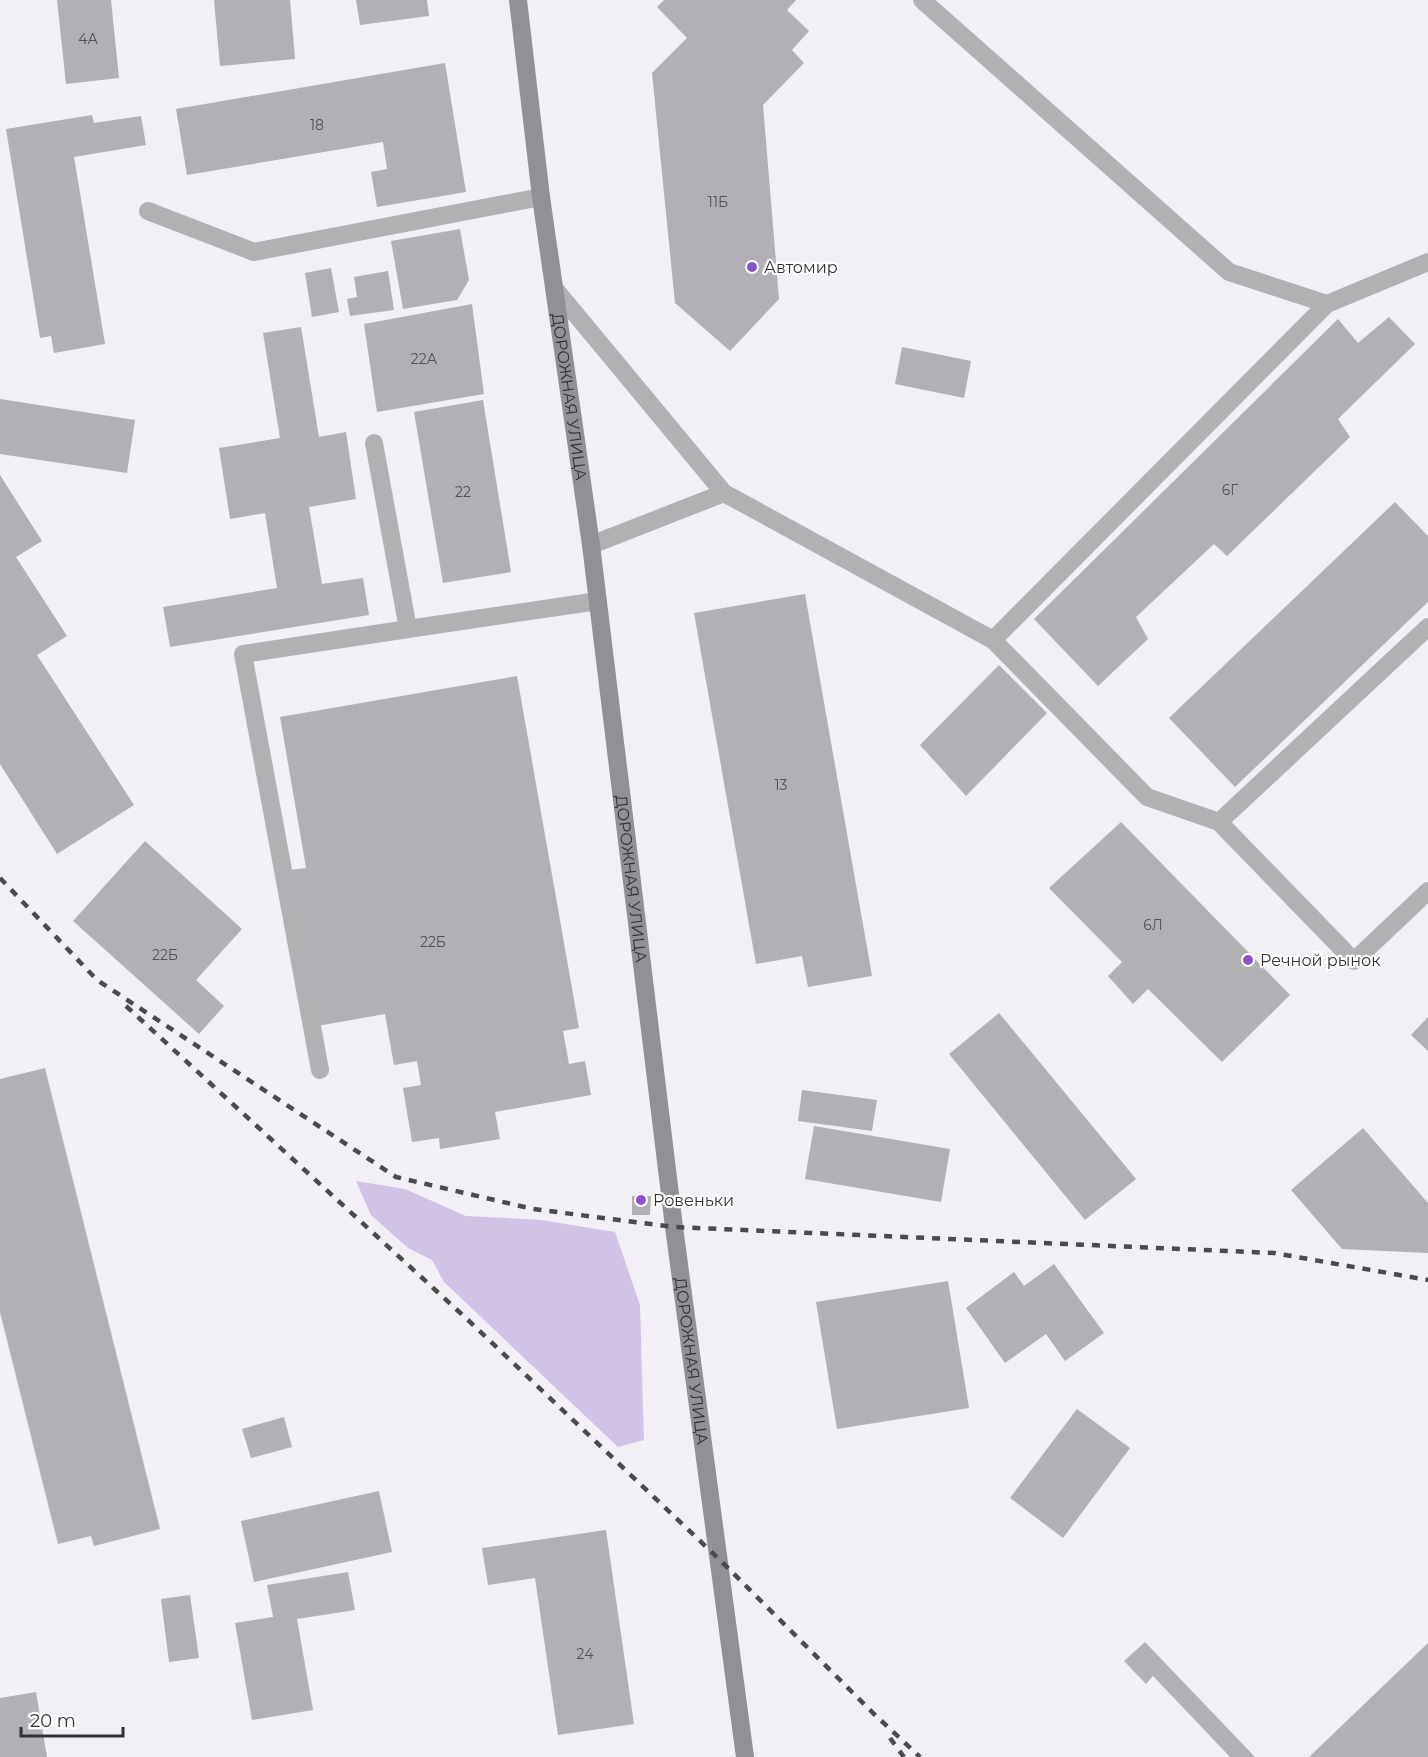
<svg xmlns="http://www.w3.org/2000/svg" width="1428" height="1757" font-family="Montserrat,sans-serif">
	<rect width="100%" height="100%" fill="#f2eff6"/>
	<path fill="#d0c3e5" d="M 356,1181 L 405,1189 L 466,1216 L 541,1220 L 615,1232 L 640,1305 L 644,1440 L 618,1447 L 444,1282 L 432,1260 L 408,1248 L 371,1215 Z"/>
	<path fill="#b2afb5" d="M 57,0 L 111,0 L 119,78 L 66,84 Z
		M 214,0 L 290,0 L 295,59 L 220,66 Z
		M 356,0 L 427,0 L 429,16 L 360,25 Z
		M 664,0 L 796,0 L 787,10 L 809,31 L 792,50 L 804,63 L 763,105 L 779,299 L 730,351 L 675,303 L 652,73 L 687,38 L 657,7 Z
		M 445,63 L 466,192 L 377,207 L 371,172 L 387,169 L 383,142 L 187,175 L 176,109 Z
		M 92,115 L 94,123 L 141,116 L 146,145 L 74,157 L 105,344 L 54,353 L 51,336 L 40,338 L 6,129 Z
		M 460,229 L 469,280 L 457,300 L 403,309 L 391,241 Z
		M 331,268 L 339,312 L 312,317 L 305,273 Z
		M 388,271 L 394,310 L 350,316 L 347,299 L 357,297 L 354,277 Z
		M 472,304 L 484,394 L 377,412 L 364,324 Z
		M 1389,317 L 1415,344 L 1338,419 L 1350,437 L 1227,556 L 1214,544 L 1136,617 L 1148,639 L 1098,686 L 1034,619 L 1338,319 L 1358,343 Z
		M 301,327 L 319,437 L 346,432 L 356,499 L 309,507 L 322,584 L 363,578 L 369,615 L 170,647 L 163,607 L 277,588 L 265,513 L 230,519 L 219,448 L 280,438 L 263,333 Z
		M 902,347 L 971,361 L 964,398 L 895,384 Z
		M 0,399 L 135,420 L 127,473 L 0,454 Z
		M 483,400 L 511,572 L 443,583 L 414,412 Z
		M 0,475 L 42,541 L 16,557 L 67,636 L 37,655 L 134,805 L 57,854 L 0,764 Z
		M 1395,502 L 1428,536 L 1428,602 L 1235,787 L 1169,718 Z
		M 805,594 L 872,976 L 808,987 L 802,956 L 756,964 L 694,613 Z
		M 999,665 L 1047,713 L 966,796 L 920,745 Z
		M 517,676 L 579,1028 L 563,1031 L 569,1064 L 585,1061 L 591,1095 L 495,1112 L 500,1139 L 440,1149 L 439,1138 L 412,1142 L 403,1088 L 421,1085 L 417,1061 L 394,1065 L 385,1014 L 317,1026 L 290,870 L 306,868 L 280,717 Z
		M 1121,822 L 1290,995 L 1222,1062 L 1148,989 L 1133,1004 L 1108,976 L 1122,962 L 1049,888 Z
		M 145,841 L 242,929 L 196,980 L 224,1006 L 199,1034 L 73,921 Z
		M 999,1013 L 1136,1179 L 1085,1220 L 949,1054 Z
		M 1428,1017 L 1428,1051 L 1411,1035 Z
		M 45,1068 L 160,1529 L 94,1546 L 91,1536 L 58,1544 L 0,1312 L 0,1079 Z
		M 802,1090 L 877,1100 L 872,1131 L 798,1121 Z
		M 814,1126 L 950,1149 L 941,1202 L 805,1179 Z
		M 1363,1128 L 1428,1203 L 1428,1253 L 1342,1249 L 1291,1190 Z
		M 632,1196 L 651,1196 L 650,1215 L 632,1215 Z
		M 1054,1264 L 1104,1333 L 1065,1361 L 1046,1334 L 1005,1363 L 966,1308 L 1014,1272 L 1024,1286 Z
		M 948,1281 L 969,1408 L 837,1429 L 816,1302 Z
		M 1077,1409 L 1130,1448 L 1063,1538 L 1010,1498 Z
		M 284,1417 L 292,1447 L 251,1458 L 242,1429 Z
		M 379,1491 L 392,1552 L 254,1582 L 241,1521 Z
		M 606,1530 L 634,1724 L 558,1735 L 535,1578 L 488,1585 L 482,1548 Z
		M 348,1572 L 355,1610 L 297,1619 L 313,1710 L 252,1720 L 235,1623 L 273,1617 L 267,1585 Z
		M 190,1595 L 199,1658 L 169,1662 L 161,1599 Z
		M 1145,1642 L 1255,1757 L 1230,1757 L 1153,1676 L 1146,1684 L 1124,1661 Z
		M 1428,1643 L 1428,1757 L 1309,1757 Z
		M 36,1692 L 47,1757 L 0,1757 L 0,1698 Z"/>
	<g fill="none" stroke-linecap="round" stroke-linejoin="round">
		<path stroke="#b1b0b2" stroke-width="18" d="M 922,0 L 1229,272 L 1327,304
			M 148,211 L 254,252 L 541,197
			M 554,288 L 724,493
			M 374,443 L 408,629 L 598,601
			M 591,545 L 724,493 L 993,640 L 1147,797 L 1219,822 L 1354,961 L 1428,891
			M 993,640 L 1327,304 L 1428,262
			M 1219,822 L 1428,627
			M 320,1070 L 243,654 L 408,629"/>
		<path stroke="#929094" stroke-width="18" id="s1" d="M 518,0 L 541,197 L 591,545 L 674,1227 L 745,1757"/>
		<path stroke="#4b4a4d" stroke-width="4.5" stroke-dasharray="8 8" stroke-linecap="butt" d="M 0,878 L 97,980 L 396,1177 L 533,1209 L 674,1227 L 1274,1253 L 1428,1280
			M 126,1006 L 468,1320 L 720,1560 L 873,1713 L 920,1757
			M 890,1738 L 904,1757"/>
	</g>
	<g fill="#8b53cb" stroke="#fff" stroke-width="2">
		<circle cx="752" cy="267" r="6"/>
		<circle cx="1248" cy="960" r="6"/>
		<circle cx="641" cy="1200" r="6"/>
	</g>
	<g text-anchor="middle" stroke-width="4.5" stroke-linejoin="round" paint-order="stroke">
		<g font-size="14" fill="#525054">
			<text x="88" y="44">4А</text>
			<text x="317" y="130">18</text>
			<text x="718" y="207">11Б</text>
			<text x="424" y="364">22А</text>
			<text x="1230" y="495">6Г</text>
			<text x="463" y="497">22</text>
			<text x="781" y="790">13</text>
			<text x="1153" y="930">6Л</text>
			<text x="433" y="947">22Б</text>
			<text x="165" y="960">22Б</text>
			<text x="585" y="1659">24</text>
		</g>
		<g font-size="16" fill="#323134" stroke="#fff" text-anchor="start">
			<text x="764" y="273">Автомир</text>
			<text x="1260" y="966">Речной рынок</text>
			<text x="653" y="1206">Ровеньки</text>
		</g>
		<g font-size="16" fill="#323134" stroke="#fff">
			<text dy="6" stroke="none"><textPath href="#s1" startOffset="400">ДОРОЖНАЯ УЛИЦА</textPath></text>
			<text dy="6" stroke="none"><textPath href="#s1" startOffset="886">ДОРОЖНАЯ УЛИЦА</textPath></text>
			<text dy="6" stroke="none"><textPath href="#s1" startOffset="1372">ДОРОЖНАЯ УЛИЦА</textPath></text>
		</g>
	</g>
	<path d="M21 1727v9h102v-9" fill="none" stroke="#323134" stroke-width="3"/>
	<text x="30" y="1727" font-size="18" fill="#323134" stroke="#ffffff" stroke-width="4.5" paint-order="stroke">20 m</text>
</svg>
